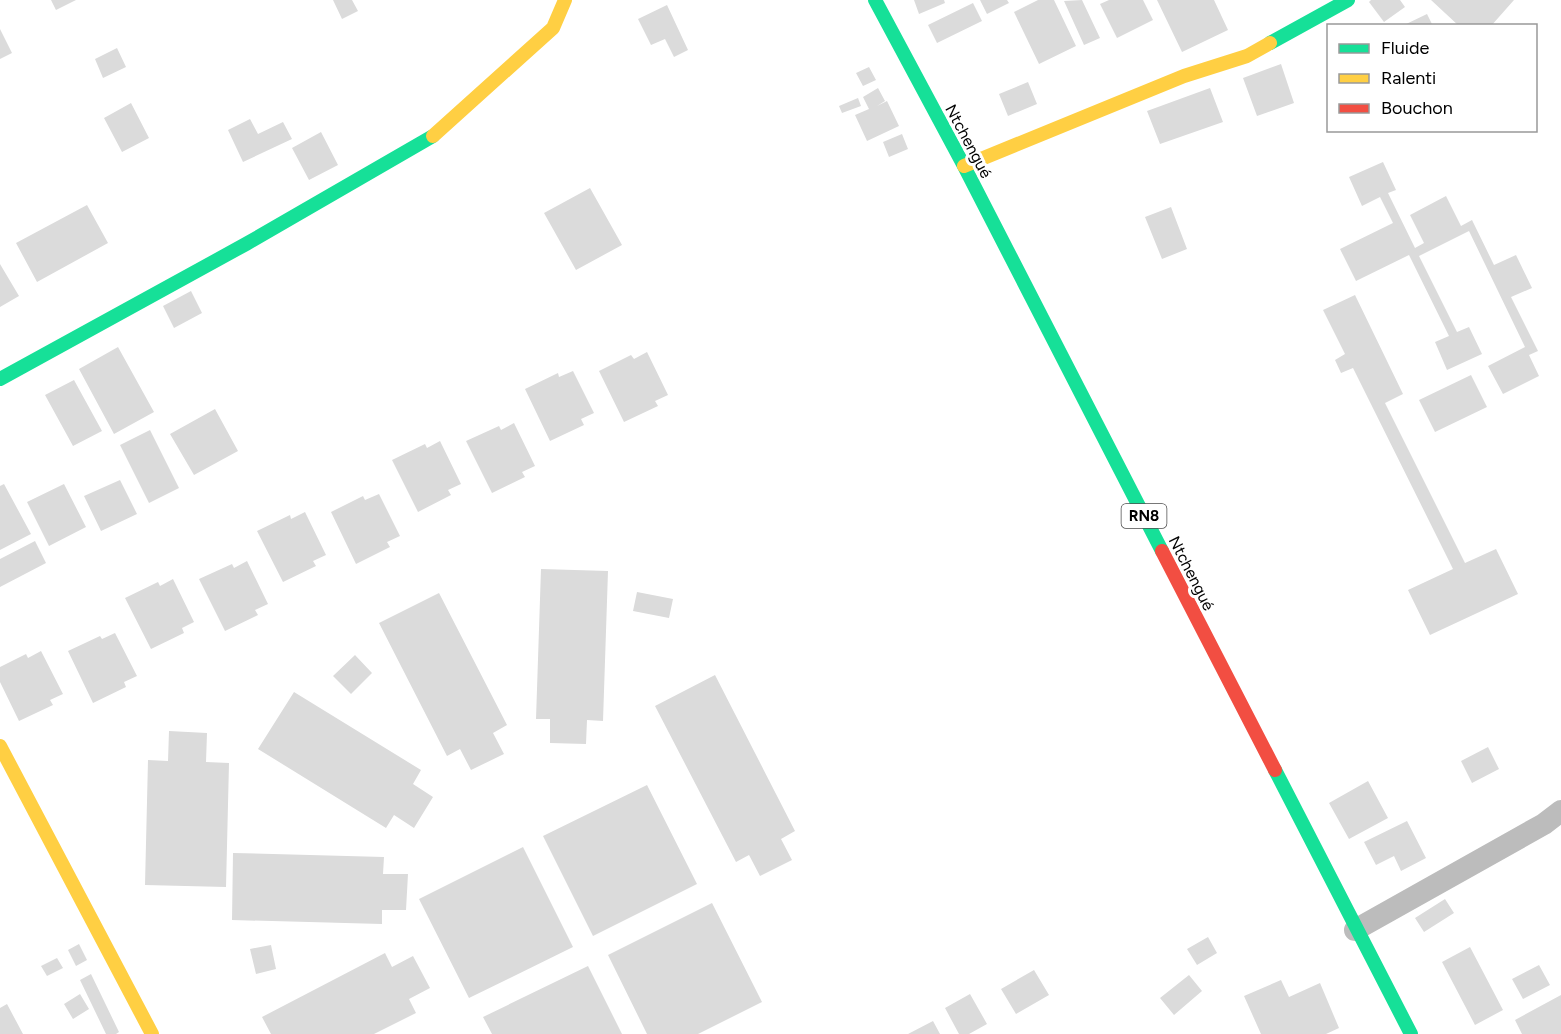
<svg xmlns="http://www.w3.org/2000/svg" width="1561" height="1034" font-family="Figtree,sans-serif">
	<rect width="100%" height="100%" fill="#fff"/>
	<path fill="#dbdbdb" d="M 51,0 L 76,0 L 56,10 Z
		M 333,0 L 352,0 L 358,11 L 342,19 Z
		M 914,0 L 944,0 L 945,3 L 919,14 Z
		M 980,0 L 1007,0 L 1009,3 L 987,14 Z
		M 1038,0 L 1054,0 L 1076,46 L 1039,64 L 1014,12 Z
		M 1082,0 L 1100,38 L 1084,45 L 1064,1 Z
		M 1109,0 L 1143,0 L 1153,20 L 1117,38 L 1100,4 Z
		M 1157,0 L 1214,0 L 1228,30 L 1182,52 Z
		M 1371,0 L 1400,0 L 1405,7 L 1384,22 L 1369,2 Z
		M 1431,0 L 1514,0 L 1491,26 L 1459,26 Z
		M 973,3 L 982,21 L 937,43 L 928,25 Z
		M 667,5 L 688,50 L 674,57 L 665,39 L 651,45 L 638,19 Z
		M 1427,14 L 1433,26 L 1402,26 Z
		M 0,29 L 12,53 L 0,59 Z
		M 117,48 L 126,67 L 103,78 L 95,59 Z
		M 1281,64 L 1294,103 L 1257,116 L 1243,78 Z
		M 869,67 L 876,80 L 863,86 L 856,73 Z
		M 1028,82 L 1037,104 L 1008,116 L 999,94 Z
		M 878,88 L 885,101 L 877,106 L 887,101 L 899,126 L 867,141 L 855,115 L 869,109 L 863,97 Z
		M 1210,88 L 1223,122 L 1160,144 L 1147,111 Z
		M 858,98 L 861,106 L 842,113 L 839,106 Z
		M 131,103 L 149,138 L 122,152 L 104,118 Z
		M 250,119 L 258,134 L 283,122 L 292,139 L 243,162 L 228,130 Z
		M 321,132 L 338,165 L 309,180 L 292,148 Z
		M 902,134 L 908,149 L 889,157 L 883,142 Z
		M 1383,162 L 1396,190 L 1388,193 L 1415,248 L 1424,243 L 1410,215 L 1446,196 L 1461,226 L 1472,220 L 1494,265 L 1516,255 L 1532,288 L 1511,297 L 1538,351 L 1529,355 L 1539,376 L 1503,394 L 1488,366 L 1525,347 L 1469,231 L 1419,256 L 1457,332 L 1469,327 L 1482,354 L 1447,370 L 1435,342 L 1449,336 L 1409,255 L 1356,281 L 1340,249 L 1393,223 L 1380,197 L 1362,206 L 1349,177 Z
		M 590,188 L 622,245 L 576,270 L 544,213 Z
		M 87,205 L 108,243 L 37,282 L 16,243 Z
		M 1171,207 L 1187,249 L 1162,259 L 1145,217 Z
		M 0,264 L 19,296 L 0,307 Z
		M 191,291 L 202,313 L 174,328 L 163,306 Z
		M 1355,295 L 1403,394 L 1385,403 L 1465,563 L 1496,549 L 1518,594 L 1430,635 L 1408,590 L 1453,569 L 1353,368 L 1341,373 L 1335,360 L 1345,354 L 1323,310 Z
		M 118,347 L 154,412 L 114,434 L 79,369 Z
		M 647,352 L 668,395 L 655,401 L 658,406 L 624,422 L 599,371 L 631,355 L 634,359 Z
		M 573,371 L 594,413 L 581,419 L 584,425 L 550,441 L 525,389 L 558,373 L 559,377 Z
		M 1471,375 L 1487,407 L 1435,432 L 1419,400 Z
		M 74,380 L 102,431 L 73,446 L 45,395 Z
		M 215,409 L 238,451 L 194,475 L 170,434 Z
		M 514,423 L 535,466 L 522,472 L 525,477 L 492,493 L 466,441 L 499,426 L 501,430 Z
		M 150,430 L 179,488 L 149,503 L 120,445 Z
		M 440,441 L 461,484 L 448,490 L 451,495 L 418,512 L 392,460 L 425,444 L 427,448 Z
		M 120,480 L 137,514 L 101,531 L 84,496 Z
		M 4,484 L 31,534 L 0,550 L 0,486 Z
		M 64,484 L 86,527 L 49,546 L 27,502 Z
		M 379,494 L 400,536 L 387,542 L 390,547 L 356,564 L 331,512 L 363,496 L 365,500 Z
		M 305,512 L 326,555 L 313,561 L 316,566 L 283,582 L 257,531 L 290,515 L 291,519 Z
		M 35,541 L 46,563 L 0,587 L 0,559 Z
		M 247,561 L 268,604 L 255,610 L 258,615 L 225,631 L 199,579 L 232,564 L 234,568 Z
		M 541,569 L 608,571 L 603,721 L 587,720 L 586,744 L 550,743 L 550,719 L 536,719 Z
		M 173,579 L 194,622 L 182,628 L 184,633 L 151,649 L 125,598 L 158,582 L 160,586 Z
		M 637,592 L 673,599 L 669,618 L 633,611 Z
		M 439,593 L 507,725 L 493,733 L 504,754 L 471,770 L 460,749 L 447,756 L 379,623 Z
		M 115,633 L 137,676 L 124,682 L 126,687 L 93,703 L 68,651 L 100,636 L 102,639 Z
		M 41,651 L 63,694 L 50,700 L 53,705 L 19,721 L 0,682 L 0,667 L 26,654 L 28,658 Z
		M 355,655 L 372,673 L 351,694 L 333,676 Z
		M 715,675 L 795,831 L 781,839 L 792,860 L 760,876 L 749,855 L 736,862 L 655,706 Z
		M 294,692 L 421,770 L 413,784 L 433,797 L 414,828 L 394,815 L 386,828 L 258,749 Z
		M 169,731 L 207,733 L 206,762 L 229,763 L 226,887 L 145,885 L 148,760 L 168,761 Z
		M 1488,747 L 1499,769 L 1472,783 L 1461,761 Z
		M 1368,781 L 1388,818 L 1349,839 L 1329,803 Z
		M 647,785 L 697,884 L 593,936 L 543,836 Z
		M 1407,821 L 1426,858 L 1401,871 L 1394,856 L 1376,865 L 1364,842 Z
		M 523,847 L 573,947 L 469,998 L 419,899 Z
		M 233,853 L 384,857 L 383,874 L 408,874 L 406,910 L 382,910 L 382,924 L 232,920 Z
		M 1445,899 L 1454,913 L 1424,932 L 1415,918 Z
		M 712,903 L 762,1002 L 698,1034 L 647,1034 L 608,955 Z
		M 1208,937 L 1217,953 L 1197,965 L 1187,949 Z
		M 79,944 L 87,960 L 76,966 L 68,950 Z
		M 271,945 L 276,969 L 256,974 L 250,949 Z
		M 1470,947 L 1503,1010 L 1475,1025 L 1442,962 Z
		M 385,953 L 392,967 L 413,956 L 430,988 L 409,999 L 416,1013 L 374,1034 L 271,1034 L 262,1017 Z
		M 57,958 L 63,968 L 47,976 L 41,966 Z
		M 1539,965 L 1550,985 L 1523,999 L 1512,979 Z
		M 588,966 L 622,1034 L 492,1034 L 483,1017 Z
		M 1034,970 L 1049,995 L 1016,1014 L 1001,989 Z
		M 91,974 L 119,1032 L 116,1034 L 106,1034 L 80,980 Z
		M 1189,975 L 1202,991 L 1174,1015 L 1160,998 Z
		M 1281,980 L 1289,997 L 1320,983 L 1339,1028 L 1326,1034 L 1261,1034 L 1244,996 Z
		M 80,994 L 89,1009 L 73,1019 L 64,1004 Z
		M 970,994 L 987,1024 L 969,1034 L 959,1034 L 945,1008 Z
		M 1561,995 L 1561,1034 L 1522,1034 L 1515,1020 Z
		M 7,1004 L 23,1034 L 0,1034 L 0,1008 Z
		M 933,1021 L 940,1034 L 908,1034 Z"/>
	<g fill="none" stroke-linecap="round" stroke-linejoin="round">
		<path stroke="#bcbcbc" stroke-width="22" d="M 1355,930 L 1544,824 L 1561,811"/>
		<path stroke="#16e098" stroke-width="14" d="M 875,0 L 964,166 L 1162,551
			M 1270,43 L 1348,0
			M 0,379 L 246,244 L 433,136
			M 1275,770 L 1411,1034"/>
		<path stroke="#ffcf43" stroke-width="14" d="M 433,136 L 553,28 L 565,0
			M 964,166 L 1184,76 L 1247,56 L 1270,43
			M 0,746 L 152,1034"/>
		<path stroke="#f24e42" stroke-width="14" d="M 1162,551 L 1275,770"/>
	</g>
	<g text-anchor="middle" stroke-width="6" stroke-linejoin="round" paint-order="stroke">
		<rect fill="#fff" stroke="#4c4c4c" stroke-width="1.5" x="1121.5" y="504" width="45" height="24" rx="4.5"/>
		<g font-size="15" font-weight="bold" fill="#000">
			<text x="1144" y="521">RN8</text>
		</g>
		<g font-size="16" fill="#000" stroke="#fff">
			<text transform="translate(969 141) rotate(62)" y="6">Ntchengué</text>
			<text transform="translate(1192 573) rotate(63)" y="6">Ntchengué</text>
		</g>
	</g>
	<rect x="1327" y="24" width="210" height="108" fill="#ffffff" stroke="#999999" stroke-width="1.5"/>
	<rect x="1339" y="44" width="30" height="9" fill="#16e098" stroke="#999999" stroke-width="1.5"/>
	<text x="1381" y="54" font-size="18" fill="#000000">Fluide</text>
	<rect x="1339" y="74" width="30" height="9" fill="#ffcf43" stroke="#999999" stroke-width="1.5"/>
	<text x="1381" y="84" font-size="18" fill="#000000">Ralenti</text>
	<rect x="1339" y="104" width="30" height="9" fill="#f24e42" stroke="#999999" stroke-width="1.5"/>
	<text x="1381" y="114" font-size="18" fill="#000000">Bouchon</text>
</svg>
